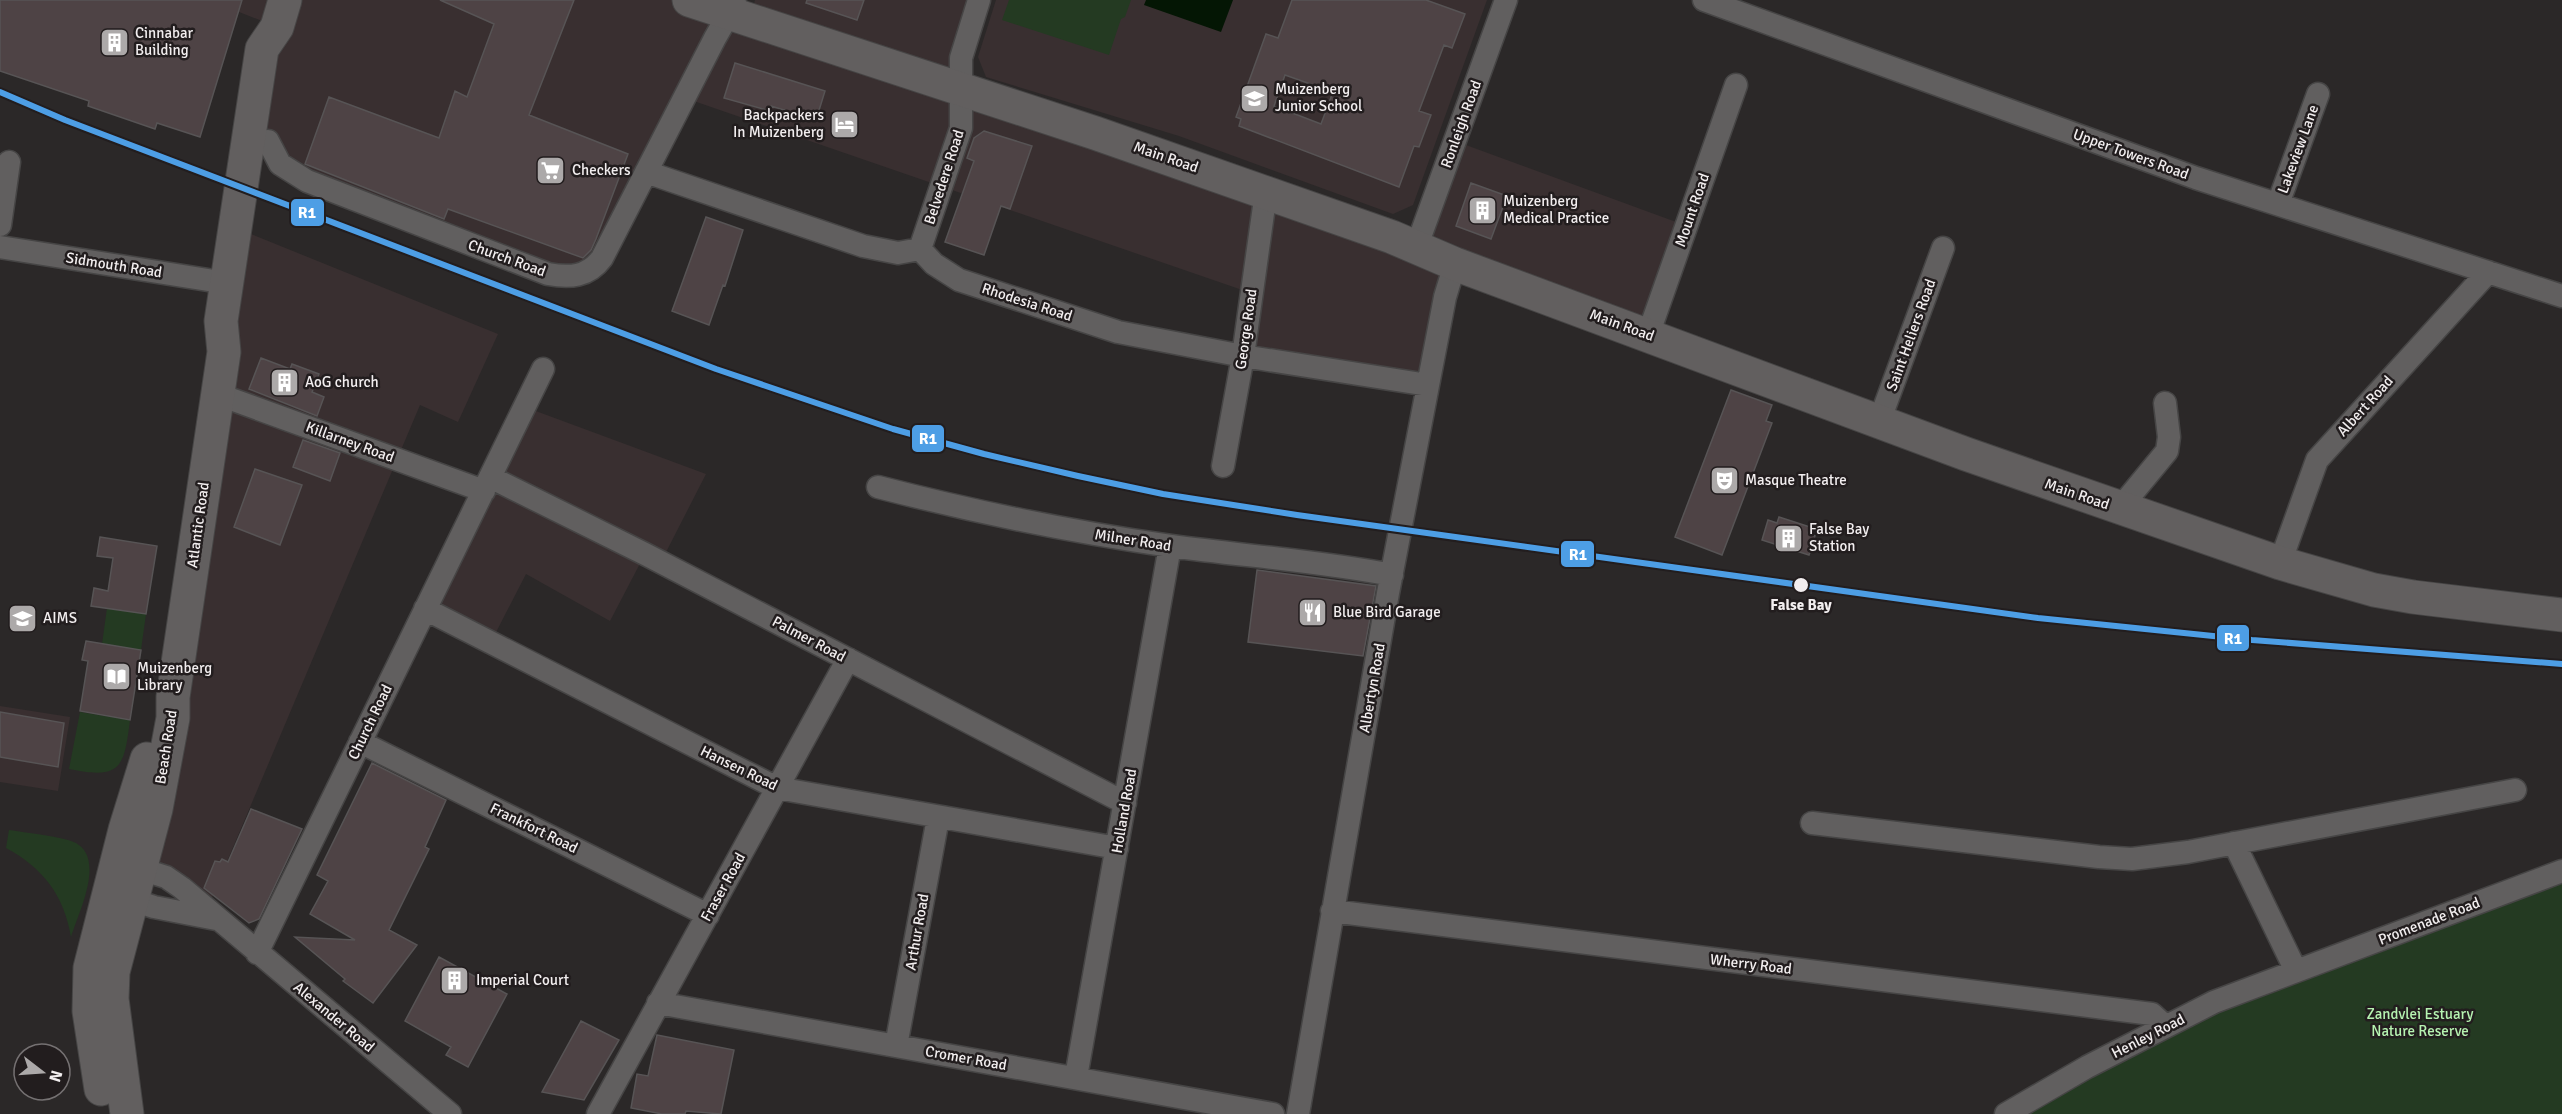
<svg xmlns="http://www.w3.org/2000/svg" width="2562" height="1114" font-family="Signika,sans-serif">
	<rect width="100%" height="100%" fill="#2b2828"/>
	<path fill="#392f30" d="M 209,0 L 689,0 L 749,20 L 755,0 L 979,0 L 960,71 L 1415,248 L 1455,141 L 1687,226 L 1648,335 L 1455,264 L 1428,385 L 1243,356 L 1251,293 L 685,98 L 579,275 L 319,187 L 248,134 L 277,27 Z
		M 996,0 L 1487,0 L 1413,205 L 1393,214 L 1179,136 L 986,77 L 978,57 Z
		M 236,228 L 498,334 L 458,422 L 420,405 L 207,909 L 140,869 Z
		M 525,407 L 706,474 L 661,562 L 645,554 L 610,621 L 526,574 L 491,642 L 425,609 Z
		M 0,706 L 70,717 L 58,791 L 0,782 Z"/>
	<path fill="#243a22" d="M 1009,0 L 1131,0 L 1125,17 L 1121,19 L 1109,55 L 1002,20 Z
		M 107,608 L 146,614 L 141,650 L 102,644 Z
		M 80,712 L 130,720 C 124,767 122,780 69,769 Z
		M 9,830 C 29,833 49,835 68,840 C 110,851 79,911 71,937 C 64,895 43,868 6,848 Z
		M 2562,871 L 2562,1114 L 2006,1114 L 2165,1026 Z"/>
	<path fill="#041604" d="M 1146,0 L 1233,0 L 1221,32 L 1144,5 Z"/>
	<path fill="#4e4345" stroke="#575455" stroke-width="1.5" fill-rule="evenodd" d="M 0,0 L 242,0 L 200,137 L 157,123 L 155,129 L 88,106 L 89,101 L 0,71 Z
		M 440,0 L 574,0 L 529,115 L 628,154 L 596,239 L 591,250 L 583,258 L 448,209 L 444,219 L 305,164 L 329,97 L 439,138 L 455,91 L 467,97 L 494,24 Z
		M 807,0 L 864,0 L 857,20 L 806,3 Z
		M 1292,0 L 1426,0 L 1465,14 L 1452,48 L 1444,45 L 1419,111 L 1431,115 L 1419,147 L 1414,146 L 1399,187 L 1239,126 L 1241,119 L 1236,117 L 1266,34 L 1278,38 ZM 1285,75 L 1333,92 L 1321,124 L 1274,106 Z
		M 735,63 L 825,91 L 816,120 L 771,106 L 770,111 L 724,98 Z
		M 984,131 L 1032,146 L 1010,209 L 1001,206 L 984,255 L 945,242 L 974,161 L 967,158 L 974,138 Z
		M 1471,183 L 1507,196 L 1491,239 L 1456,226 Z
		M 706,217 L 743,230 L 725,286 L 723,285 L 709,325 L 672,311 Z
		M 261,358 L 290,369 L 292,364 L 319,374 L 312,392 L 324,397 L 317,416 L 249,389 Z
		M 1731,390 L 1772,405 L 1766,421 L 1772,423 L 1722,555 L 1675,537 Z
		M 303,440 L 340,453 L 330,481 L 293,467 Z
		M 255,469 L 302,485 L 280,545 L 234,527 Z
		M 1779,517 L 1810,527 L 1808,533 L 1815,536 L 1809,555 L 1762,540 L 1768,520 L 1777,523 Z
		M 100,537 L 157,546 L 146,614 L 91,606 L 94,588 L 108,591 L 113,558 L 97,556 Z
		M 1257,570 L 1376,586 L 1363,656 L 1248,642 Z
		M 86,641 L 141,650 L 130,720 L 80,711 L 88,661 L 82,660 Z
		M 0,712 L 64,723 L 58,767 L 0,757 Z
		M 372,763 L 446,800 L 425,847 L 429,849 L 389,930 L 417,945 L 373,1003 L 343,981 L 345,979 L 295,937 L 355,940 L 310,914 L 328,881 L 317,875 Z
		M 251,809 L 302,829 L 259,919 L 249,923 L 204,888 L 215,861 L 220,862 L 222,859 L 228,862 Z
		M 439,957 L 507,994 L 468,1067 L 446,1055 L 451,1047 L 405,1021 Z
		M 581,1021 L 619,1040 L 584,1100 L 542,1092 Z
		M 657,1035 L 734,1050 L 721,1114 L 686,1111 L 685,1114 L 662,1114 L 631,1108 L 637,1074 L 648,1076 Z"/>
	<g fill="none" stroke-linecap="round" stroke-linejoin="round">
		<defs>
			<path id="street" d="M 1704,0 L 2196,178 L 2562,296
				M 268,141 L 280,164 L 307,181 L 548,274 C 570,278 588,277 602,258 L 715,38 L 735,3
				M 646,172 L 863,246 L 898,253 L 920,249
				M 2278,204 L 2318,94
				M 0,225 L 9,162
				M 0,247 L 227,283
				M 1416,248 L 1506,0
				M 920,249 L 934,264 L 959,280 L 1118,332 L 1243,356 L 1428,385
				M 920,249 L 961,128 L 961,58 L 979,0
				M 1648,335 L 1736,85
				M 217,394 L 484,491
				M 1879,422 L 1943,248
				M 1223,466 L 1243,356 L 1266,192
				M 490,477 L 645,554 L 1125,803
				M 878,487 C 975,512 1072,532 1171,546 C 1245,556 1319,561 1392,575
				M 2120,508 L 2167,451 L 2169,437 L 2165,403
				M 2280,563 L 2317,460 L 2488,272
				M 425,609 L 777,788 L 1117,848
				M 360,742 L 708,915
				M 1812,823 L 2099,857 L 2132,859 L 2188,852 L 2515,790
				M 2234,843 L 2296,971
				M 128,865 L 166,877 L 182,888 L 450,1114
				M 120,896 L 154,907 L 216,919
				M 1332,911 L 2152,1014 L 2165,1026
				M 257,953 L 543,369
				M 658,1003 L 1273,1114
				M 896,1046 L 938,818
				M 1076,1077 L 1170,546
				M 598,1114 L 848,659
				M 1298,1114 L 1388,593 L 1445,297 L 1455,264
				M 2006,1114 L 2087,1067 L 2214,1002 L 2562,871"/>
			<path id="primary" d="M 689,0 L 1095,133 L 1392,237 L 1455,264 L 1966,454 L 2280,563 L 2374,590 L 2413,597 L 2562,615
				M 101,1089 L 89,1011 L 90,968 L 125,830 L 147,759
				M 127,1114 L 112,999 L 113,972 L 156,809 L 173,718 L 173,697 L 224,352 L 221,321 L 262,49 L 277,27 L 285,0"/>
		</defs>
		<use href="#street" stroke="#464545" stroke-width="25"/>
		<use href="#primary" stroke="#464545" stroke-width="35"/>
		<use href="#street" stroke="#615f5f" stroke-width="22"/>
		<use href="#primary" stroke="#625f5f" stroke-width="33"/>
		<defs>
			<path id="rail-1" d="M 0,92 L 65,120 L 716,369 L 893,429 L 984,454 L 1078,476 L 1163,494 L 1297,515 L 2038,618 L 2252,640 L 2562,664"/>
		</defs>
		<use href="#rail-1" stroke="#221d1e" stroke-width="10"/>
		<use href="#rail-1" stroke="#4d9ee5" stroke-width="6"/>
	</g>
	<defs>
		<symbol id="building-square" viewBox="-11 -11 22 22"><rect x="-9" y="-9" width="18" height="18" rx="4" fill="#aca9a9" stroke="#221d1e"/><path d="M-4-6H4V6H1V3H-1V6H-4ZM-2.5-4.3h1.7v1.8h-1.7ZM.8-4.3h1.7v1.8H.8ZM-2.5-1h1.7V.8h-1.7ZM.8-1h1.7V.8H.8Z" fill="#fff"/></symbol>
		<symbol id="school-square" viewBox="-11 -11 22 22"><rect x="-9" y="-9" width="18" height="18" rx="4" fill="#aca9a9" stroke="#221d1e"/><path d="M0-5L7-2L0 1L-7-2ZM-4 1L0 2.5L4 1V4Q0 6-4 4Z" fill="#fff"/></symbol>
		<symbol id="hotel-square" viewBox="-11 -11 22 22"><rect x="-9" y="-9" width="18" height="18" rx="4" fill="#aca9a9" stroke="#221d1e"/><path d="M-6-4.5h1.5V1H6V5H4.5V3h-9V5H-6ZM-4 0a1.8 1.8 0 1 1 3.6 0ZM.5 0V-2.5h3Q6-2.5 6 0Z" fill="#fff"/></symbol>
		<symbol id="supermarket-square" viewBox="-11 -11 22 22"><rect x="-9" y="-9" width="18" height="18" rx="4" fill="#aca9a9" stroke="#221d1e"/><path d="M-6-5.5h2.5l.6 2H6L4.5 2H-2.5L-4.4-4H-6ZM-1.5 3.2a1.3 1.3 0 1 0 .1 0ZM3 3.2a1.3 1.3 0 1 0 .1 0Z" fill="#fff"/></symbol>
		<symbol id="theatre-square" viewBox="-11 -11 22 22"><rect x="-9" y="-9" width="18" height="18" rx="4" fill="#aca9a9" stroke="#221d1e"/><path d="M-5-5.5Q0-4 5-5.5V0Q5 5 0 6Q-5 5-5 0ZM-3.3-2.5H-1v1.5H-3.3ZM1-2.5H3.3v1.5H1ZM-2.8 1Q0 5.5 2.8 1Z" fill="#fff"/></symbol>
		<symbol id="restaurant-square" viewBox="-11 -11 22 22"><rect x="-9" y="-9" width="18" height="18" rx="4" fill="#aca9a9" stroke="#221d1e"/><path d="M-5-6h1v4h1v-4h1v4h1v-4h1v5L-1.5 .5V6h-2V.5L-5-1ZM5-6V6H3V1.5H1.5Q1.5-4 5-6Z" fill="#fff"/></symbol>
		<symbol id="library-square" viewBox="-11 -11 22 22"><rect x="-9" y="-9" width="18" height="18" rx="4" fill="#aca9a9" stroke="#221d1e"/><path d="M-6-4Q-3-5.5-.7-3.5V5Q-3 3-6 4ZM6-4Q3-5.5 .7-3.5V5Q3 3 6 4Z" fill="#fff"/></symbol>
	</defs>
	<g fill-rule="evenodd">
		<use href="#building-square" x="98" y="26" width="33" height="33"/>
		<use href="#school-square" x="1238" y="82" width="33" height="33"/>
		<use href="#hotel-square" x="828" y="108" width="33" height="33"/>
		<use href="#supermarket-square" x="534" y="154" width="33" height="33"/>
		<use href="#building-square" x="1466" y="194" width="33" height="33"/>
		<use href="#building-square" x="268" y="366" width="33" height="33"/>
		<use href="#theatre-square" x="1708" y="464" width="33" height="33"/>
		<use href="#building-square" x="1772" y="522" width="33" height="33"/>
		<use href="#restaurant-square" x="1296" y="596" width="33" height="33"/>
		<use href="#school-square" x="6" y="602" width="33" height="33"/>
		<use href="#library-square" x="100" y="660" width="33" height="33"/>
		<use href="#building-square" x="438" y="964" width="33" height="33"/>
	</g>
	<circle fill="#f2eeef" stroke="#221d1e" stroke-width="2" cx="1801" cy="585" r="8"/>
	<g text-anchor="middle" stroke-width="5" stroke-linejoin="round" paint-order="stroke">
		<g font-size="15" fill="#f2eeef" stroke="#221d1e" text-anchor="start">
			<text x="135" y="38">Cinnabar<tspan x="135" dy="17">Building</tspan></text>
			<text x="1275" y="94">Muizenberg<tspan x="1275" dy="17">Junior School</tspan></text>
			<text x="824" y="120" text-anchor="end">Backpackers<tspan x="824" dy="17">In Muizenberg</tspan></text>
			<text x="572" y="175">Checkers</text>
			<text x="1503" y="206">Muizenberg<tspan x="1503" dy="17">Medical Practice</tspan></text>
			<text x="305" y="387">AoG church</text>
			<text x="1745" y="485">Masque Theatre</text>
			<text x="1809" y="534">False Bay<tspan x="1809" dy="17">Station</tspan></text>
			<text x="1333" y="617">Blue Bird Garage</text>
			<text x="43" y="623">AIMS</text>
			<text x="137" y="673">Muizenberg<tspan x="137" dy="17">Library</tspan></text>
			<text x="476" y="985">Imperial Court</text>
		</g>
		<g font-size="15" fill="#f2eeef" stroke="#221d1e">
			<text transform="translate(1461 124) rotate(-70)" y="5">Ronleigh Road</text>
			<text transform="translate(2298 149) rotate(-70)" y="5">Lakeview Lane</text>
			<text transform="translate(2131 154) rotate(20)" y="5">Upper Towers Road</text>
			<text transform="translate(1166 157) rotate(19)" y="5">Main Road</text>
			<text transform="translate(944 177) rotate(-72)" y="5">Belvedere Road</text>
			<text transform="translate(1692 210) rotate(-71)" y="5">Mount Road</text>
			<text transform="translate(507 258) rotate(20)" y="5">Church Road</text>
			<text transform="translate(114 265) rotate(9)" y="5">Sidmouth Road</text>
			<text transform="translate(1027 302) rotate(18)" y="5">Rhodesia Road</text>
			<text transform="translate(1622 325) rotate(20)" y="5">Main Road</text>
			<text transform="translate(1246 329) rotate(-82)" y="5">George Road</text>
			<text transform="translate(1911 335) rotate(-70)" y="5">Saint Heliers Road</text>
			<text transform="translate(2365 406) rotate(-48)" y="5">Albert Road</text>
			<text transform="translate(350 442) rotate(20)" y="5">Killarney Road</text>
			<text transform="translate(2077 494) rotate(19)" y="5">Main Road</text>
			<text transform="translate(198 525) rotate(-82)" y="5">Atlantic Road</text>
			<text transform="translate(1133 540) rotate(9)" y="5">Milner Road</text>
			<text transform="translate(809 639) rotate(28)" y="5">Palmer Road</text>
			<text transform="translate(1372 688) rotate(-80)" y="5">Albertyn Road</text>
			<text transform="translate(370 722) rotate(-64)" y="5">Church Road</text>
			<text transform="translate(166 747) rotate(-81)" y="5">Beach Road</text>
			<text transform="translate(739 768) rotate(26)" y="5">Hansen Road</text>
			<text transform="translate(1124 811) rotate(-80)" y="5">Holland Road</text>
			<text transform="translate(534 828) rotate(26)" y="5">Frankfort Road</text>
			<text transform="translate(723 887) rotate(-61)" y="5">Fraser Road</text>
			<text transform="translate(2429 921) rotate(-21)" y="5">Promenade Road</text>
			<text transform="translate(917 932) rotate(-80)" y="5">Arthur Road</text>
			<text transform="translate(1751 964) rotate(7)" y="5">Wherry Road</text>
			<text transform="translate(334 1017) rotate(40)" y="5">Alexander Road</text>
			<text transform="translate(2148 1036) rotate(-27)" y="5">Henley Road</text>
			<text transform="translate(966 1058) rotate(10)" y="5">Cromer Road</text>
		</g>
		<g font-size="15" font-weight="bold" fill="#f2eeef" stroke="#221d1e">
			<text x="1801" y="610">False Bay</text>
		</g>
		<g font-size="15" fill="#b6f3b1" stroke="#221d1e">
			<text x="2420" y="1019">Zandvlei Estuary<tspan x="2420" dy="17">Nature Reserve</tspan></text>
		</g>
	</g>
	<g stroke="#221d1e" stroke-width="2">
		<rect x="290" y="198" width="35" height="29" rx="6" fill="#4d9ee5"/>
		<rect x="911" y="424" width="34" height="29" rx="6" fill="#4d9ee5"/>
		<rect x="1560" y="540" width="35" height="28" rx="6" fill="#4d9ee5"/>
		<rect x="2216" y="624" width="34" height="28" rx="6" fill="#4d9ee5"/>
	</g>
	<g font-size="16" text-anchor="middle" font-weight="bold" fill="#fff">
		<text x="307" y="218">R1</text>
		<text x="928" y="444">R1</text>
		<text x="1578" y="560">R1</text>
		<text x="2233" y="644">R1</text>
	</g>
	<g transform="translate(42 1072) rotate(107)"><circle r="28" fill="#221d1e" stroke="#757172" stroke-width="1.5"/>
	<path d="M0-4.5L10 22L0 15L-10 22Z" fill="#aca9a9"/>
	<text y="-9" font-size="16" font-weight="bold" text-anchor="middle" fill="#f2eeef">N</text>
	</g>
</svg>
